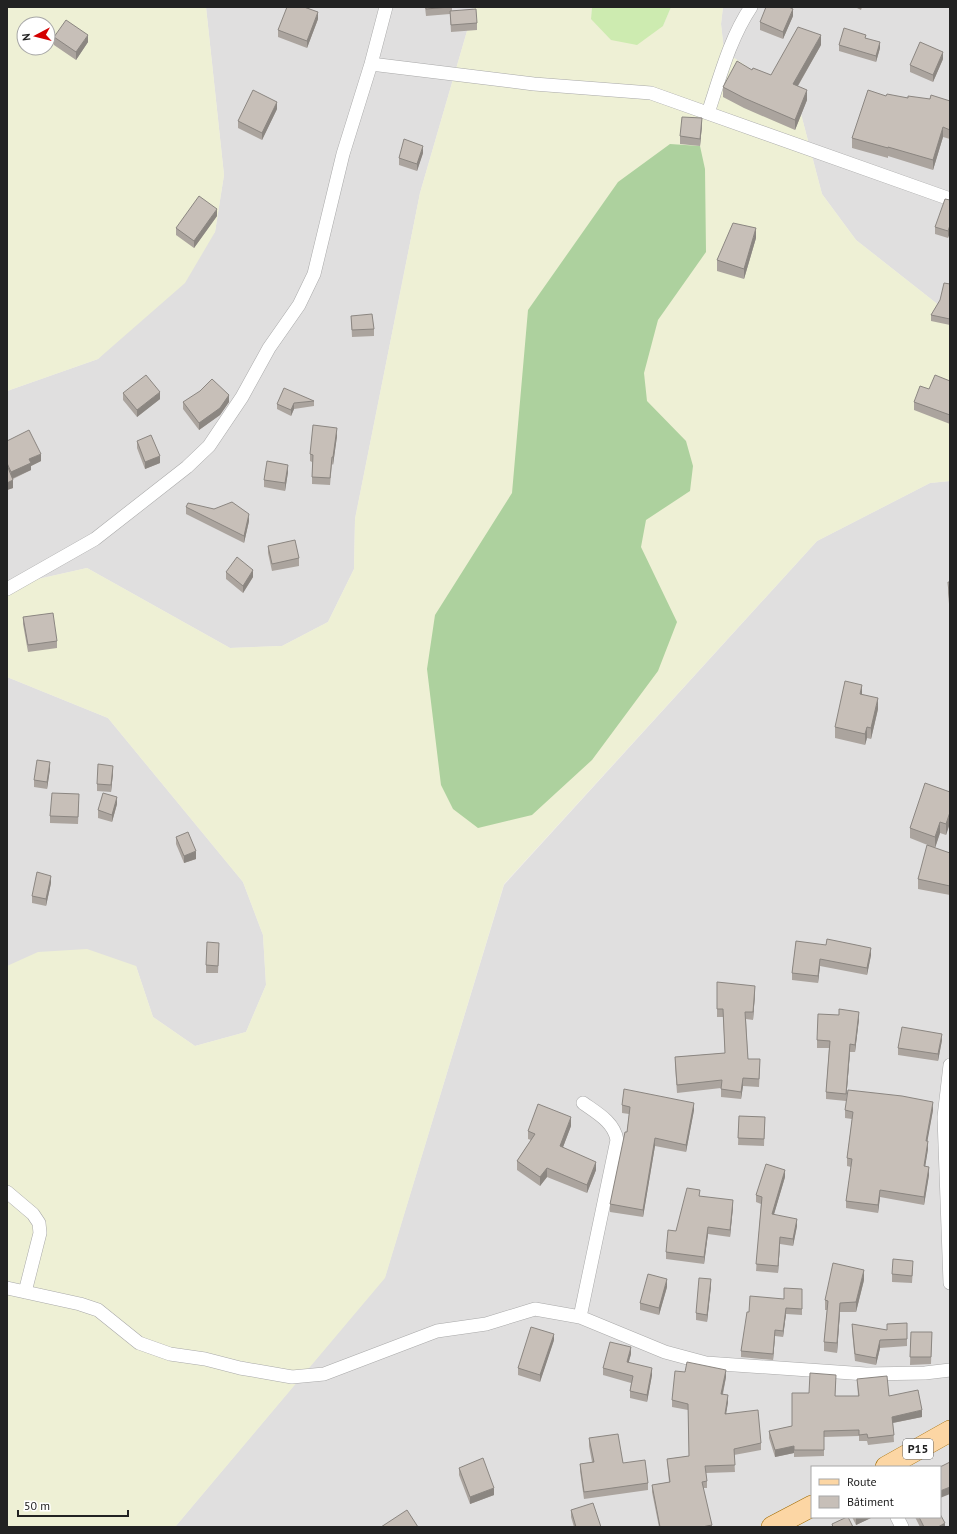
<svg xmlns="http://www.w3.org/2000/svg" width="957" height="1534" font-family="'PT Sans',sans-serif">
	<rect width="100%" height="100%" fill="#f2efe9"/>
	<path fill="#e0dfdf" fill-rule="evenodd" d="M 206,7 L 474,7 L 420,193 L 355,519 L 354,569 L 328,622 L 282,646 L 230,648 L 87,568 L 7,586 L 7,391 L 98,359 L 215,232 L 224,175 Z
		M 723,7 L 950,7 L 950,314 L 856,240 L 822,194 L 801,114 L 768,81 L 724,51 L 721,24 Z
		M 950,481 L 950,1527 L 175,1527 L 385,1277 L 504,885 L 817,541 L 930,483 ZM 812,1467 L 940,1467 L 940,1517 L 812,1517 Z
		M 7,677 L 108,718 L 243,882 L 263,935 L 266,985 L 246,1032 L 195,1046 L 153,1017 L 136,966 L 7,966 Z"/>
	<path fill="#eef0d5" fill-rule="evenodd" d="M 7,7 L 206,7 L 224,175 L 215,232 L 185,283 L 98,359 L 7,391 ZM 24,24 L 48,24 L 48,48 L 24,48 Z
		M 474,7 L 592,7 L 591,19 L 663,26 L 671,7 L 723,7 L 721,24 L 724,51 L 768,81 L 801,114 L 822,194 L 856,240 L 950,314 L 950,481 L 930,483 L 817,541 L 504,884 L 385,1278 L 175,1527 L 7,1527 L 7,966 L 38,952 L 87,949 L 136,966 L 153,1017 L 195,1046 L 246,1032 L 266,985 L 263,935 L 243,882 L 108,718 L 7,677 L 7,586 L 87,568 L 230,648 L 282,646 L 328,622 L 354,569 L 355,519 L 420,193 Z"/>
	<path fill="#cdebb0" d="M 592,7 L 671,7 L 663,26 L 637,45 L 611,40 L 591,19 Z"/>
	<path fill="#add19e" d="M 670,144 L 700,146 L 705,169 L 706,252 L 658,320 L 644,373 L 647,401 L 686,441 L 693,466 L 690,491 L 646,520 L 641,547 L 677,622 L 658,671 L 592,760 L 532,815 L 478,828 L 453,809 L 441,785 L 427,669 L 435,615 L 512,493 L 528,310 L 618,182 Z"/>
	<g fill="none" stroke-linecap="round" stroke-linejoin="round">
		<defs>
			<path id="street" d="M 371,64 L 534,84 L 651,93 L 950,199
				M 708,113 C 720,77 730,38 751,7
				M 7,589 L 95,539 L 187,467 L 209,446 L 242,397 L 269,348 L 299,305 L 314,274 L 343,154 L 371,64 L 386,7
				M 950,1065 L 944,1117 L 950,1283
				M 7,1192 L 33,1214 L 39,1223 L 40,1233 L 25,1292
				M 7,1288 L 80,1304 L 98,1310 L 139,1343 L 170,1354 L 205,1359 L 240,1368 L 292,1377 L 324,1374 L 437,1331 L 486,1324 L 535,1309 L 580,1317 L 665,1352 L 706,1363 L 866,1374 L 925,1373 L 950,1370
				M 580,1317 L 617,1140 C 614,1122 597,1113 583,1103
				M 897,1517 L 902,1527"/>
			<path id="primary" d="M 886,1467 L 950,1431
				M 772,1527 L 812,1506"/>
		</defs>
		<use href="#street" stroke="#a9a9a9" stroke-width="14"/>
		<use href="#primary" stroke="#a06b00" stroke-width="22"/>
		<use href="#street" stroke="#fff" stroke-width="13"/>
		<use href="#primary" stroke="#fcd6a4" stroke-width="21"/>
	</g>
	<path fill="#aba49e" d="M 425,7 L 452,7 L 452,11 L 477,23 L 477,30 L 451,32 L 450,14 L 426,16 Z
		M 855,7 L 862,7 L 861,10 Z
		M 793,16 L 783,39 L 760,30 L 760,22 Z
		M 318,19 L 307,48 L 278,37 L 278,30 Z
		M 54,37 L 88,42 L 76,60 L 54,45 Z
		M 866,38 L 880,48 L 876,62 L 839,51 L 839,45 Z
		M 821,45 L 798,86 L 807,100 L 795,130 L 744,108 L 723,97 L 723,87 L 752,70 L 771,75 Z
		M 943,59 L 933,82 L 910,72 L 910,65 Z
		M 886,96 L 950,101 L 950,139 L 943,137 L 933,170 L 888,156 L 888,158 L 852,148 L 852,138 Z
		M 277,109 L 262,140 L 238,128 L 238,121 Z
		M 702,125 L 700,146 L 680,144 L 680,136 Z
		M 423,153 L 417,171 L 399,165 L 399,158 Z
		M 950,200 L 950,232 L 948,238 L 935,234 L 935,227 Z
		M 217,216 L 194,248 L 176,235 L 176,228 Z
		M 756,238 L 744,279 L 717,271 L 717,260 Z
		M 950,284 L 950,325 L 931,321 L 931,315 Z
		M 351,316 L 374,329 L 374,336 L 352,337 Z
		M 950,381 L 950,424 L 914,410 L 914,402 L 929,389 Z
		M 123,393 L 160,399 L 137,417 L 123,400 Z
		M 314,401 L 314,406 L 294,409 L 291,416 L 277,409 L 277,404 Z
		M 183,402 L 229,402 L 220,415 L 199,430 L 183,409 Z
		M 337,436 L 333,465 L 332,464 L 330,485 L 312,484 L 312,462 L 310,461 L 310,454 Z
		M 7,441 L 41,461 L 31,466 L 31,470 L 13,479 L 13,488 L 7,490 Z
		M 137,441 L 160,463 L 145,469 L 137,448 Z
		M 288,472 L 285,491 L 264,487 L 264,480 Z
		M 186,507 L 214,509 L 249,521 L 244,543 L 186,514 Z
		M 268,546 L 299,558 L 299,566 L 272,571 L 268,553 Z
		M 226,572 L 253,577 L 243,593 L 226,579 Z
		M 948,582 L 950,582 L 950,615 L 948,593 Z
		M 23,617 L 57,641 L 57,648 L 28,652 L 23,624 Z
		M 862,694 L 878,709 L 871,739 L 867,738 L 865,745 L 835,738 L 835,727 Z
		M 50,769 L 47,789 L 34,787 L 34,780 Z
		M 113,773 L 111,792 L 97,791 L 97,784 Z
		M 950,792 L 950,823 L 946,835 L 940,833 L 935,848 L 910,838 L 910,828 Z
		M 79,801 L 78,824 L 50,823 L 50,816 Z
		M 117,804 L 112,822 L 98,818 L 98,810 Z
		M 176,837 L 196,859 L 184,863 L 176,844 Z
		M 950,853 L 950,895 L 918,889 L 918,879 Z
		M 51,883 L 46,906 L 32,903 L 32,896 Z
		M 796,941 L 871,955 L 867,975 L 820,966 L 818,983 L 792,980 L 792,973 Z
		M 219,950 L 218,973 L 206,973 L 206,965 Z
		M 717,982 L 755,994 L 753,1020 L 746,1019 L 748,1059 L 760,1067 L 759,1087 L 743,1086 L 741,1099 L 721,1097 L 721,1088 L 677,1093 L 675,1065 L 675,1057 L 725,1053 L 723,1017 L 717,1017 Z
		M 859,1019 L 855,1052 L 850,1052 L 846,1101 L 826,1099 L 826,1092 L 829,1048 L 817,1048 L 817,1040 Z
		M 942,1040 L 938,1061 L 898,1055 L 898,1048 Z
		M 622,1105 L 694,1110 L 686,1152 L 655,1146 L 643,1217 L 610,1212 L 610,1204 L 627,1132 L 629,1114 L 622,1113 Z
		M 845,1110 L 933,1110 L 927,1141 L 928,1149 L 925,1166 L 929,1175 L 924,1205 L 880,1197 L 878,1213 L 846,1208 L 846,1201 L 851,1167 L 847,1166 L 847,1158 L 852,1119 L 845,1118 Z
		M 739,1116 L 765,1117 L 764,1146 L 738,1145 Z
		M 571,1126 L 563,1147 L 596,1170 L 587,1193 L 547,1177 L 540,1186 L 517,1170 L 517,1161 L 531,1140 L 528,1139 L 528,1131 Z
		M 785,1177 L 774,1214 L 797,1226 L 793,1246 L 780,1244 L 778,1273 L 756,1271 L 761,1204 L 756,1202 L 756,1195 Z
		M 700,1197 L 733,1207 L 730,1237 L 708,1234 L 704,1264 L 666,1259 L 666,1252 L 676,1231 Z
		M 913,1268 L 912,1283 L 892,1282 L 892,1274 Z
		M 864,1280 L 856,1312 L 840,1312 L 837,1353 L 824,1351 L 824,1342 L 827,1310 L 825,1310 L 825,1300 Z
		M 711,1286 L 707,1322 L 696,1320 L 696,1313 Z
		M 667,1287 L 659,1315 L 640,1310 L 640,1303 Z
		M 802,1289 L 802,1315 L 786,1314 L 783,1337 L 775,1336 L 773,1360 L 741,1357 L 741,1351 L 749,1312 L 784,1299 Z
		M 852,1324 L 907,1339 L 907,1346 L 880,1348 L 876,1365 L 855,1361 L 852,1331 Z
		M 911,1332 L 932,1332 L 931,1364 L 910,1365 Z
		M 554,1340 L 540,1382 L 518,1375 L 518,1368 Z
		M 631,1354 L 628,1363 L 652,1375 L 647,1402 L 630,1398 L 630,1391 L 631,1383 L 603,1375 L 603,1368 Z
		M 726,1377 L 723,1394 L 728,1402 L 726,1413 L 761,1443 L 761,1450 L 734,1455 L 735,1472 L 706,1473 L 707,1481 L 707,1488 L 703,1488 L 712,1527 L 659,1527 L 652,1492 L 652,1485 L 669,1482 L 667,1459 L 689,1456 L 688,1410 L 672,1407 L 672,1400 Z
		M 857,1379 L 889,1396 L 922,1417 L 893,1423 L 894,1442 L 868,1445 L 867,1441 L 859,1441 L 859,1436 L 824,1437 L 824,1456 L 794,1457 L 794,1453 L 775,1457 L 769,1438 L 769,1431 L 792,1426 L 809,1393 L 836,1381 L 835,1396 L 858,1396 Z
		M 589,1438 L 623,1463 L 648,1483 L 648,1490 L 584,1499 L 580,1471 L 580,1464 L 592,1462 L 589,1446 Z
		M 459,1468 L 494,1495 L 470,1504 L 459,1475 Z
		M 571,1510 L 601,1527 L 574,1527 L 571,1517 Z
		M 852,1517 L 873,1517 L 856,1525 Z
		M 915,1517 L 940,1517 L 945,1527 L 920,1527 Z"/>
	<path fill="#8b8681" d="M 793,9 L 793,16 L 783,39 L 783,32 Z
		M 318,12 L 318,19 L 307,48 L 307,41 Z
		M 88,35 L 88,42 L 76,60 L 76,52 Z
		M 821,35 L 821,45 L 793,94 L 793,84 Z
		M 880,42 L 880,48 L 876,62 L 876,56 Z
		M 943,52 L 943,59 L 933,82 L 933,75 Z
		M 807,90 L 807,100 L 795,130 L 795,120 Z
		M 277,102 L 277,109 L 262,140 L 262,133 Z
		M 702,118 L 702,125 L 700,146 L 700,139 Z
		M 943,127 L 943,137 L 933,170 L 933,160 Z
		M 423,146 L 423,153 L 417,171 L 417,164 Z
		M 217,209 L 217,216 L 194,248 L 194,241 Z
		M 950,225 L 950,232 L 948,238 L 948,231 Z
		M 756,228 L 756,238 L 744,279 L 744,269 Z
		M 160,392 L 160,399 L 137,417 L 137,410 Z
		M 229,395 L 229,402 L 220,415 L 199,430 L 199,423 Z
		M 294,403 L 294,409 L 291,416 L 291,410 Z
		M 337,428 L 337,436 L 333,465 L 333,457 Z
		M 41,454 L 41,461 L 31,466 L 31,470 L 11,479 L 11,472 L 29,459 Z
		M 160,456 L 160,463 L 145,469 L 145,462 Z
		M 288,465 L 288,472 L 285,491 L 285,483 Z
		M 13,480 L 13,488 L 7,490 L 7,483 Z
		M 249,514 L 249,521 L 244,543 L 244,536 Z
		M 253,570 L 253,577 L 243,593 L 243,586 Z
		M 862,685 L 862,696 L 860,694 Z
		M 878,698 L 878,709 L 871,739 L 871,728 Z
		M 867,727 L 867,738 L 865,745 L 865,734 Z
		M 50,762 L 50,769 L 47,789 L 47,782 Z
		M 113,766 L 113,773 L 111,792 L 111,785 Z
		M 117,797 L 117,804 L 112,822 L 112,815 Z
		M 950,812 L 950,823 L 946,835 L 946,824 Z
		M 940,822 L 940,833 L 935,848 L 935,837 Z
		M 196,851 L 196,859 L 184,863 L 184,856 Z
		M 51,876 L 51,883 L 46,906 L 46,899 Z
		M 871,948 L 871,955 L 867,975 L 867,968 Z
		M 820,959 L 820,966 L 818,983 L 818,976 Z
		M 755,986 L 755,994 L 753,1020 L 753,1012 Z
		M 859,1012 L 859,1019 L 855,1052 L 855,1045 Z
		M 942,1034 L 942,1040 L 938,1061 L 938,1054 Z
		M 850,1044 L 850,1052 L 846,1101 L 846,1094 Z
		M 743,1078 L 743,1086 L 741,1099 L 741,1092 Z
		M 933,1102 L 933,1110 L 926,1149 L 926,1141 Z
		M 694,1103 L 694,1110 L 686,1152 L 686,1145 Z
		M 571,1117 L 571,1126 L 560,1155 L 560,1146 Z
		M 655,1138 L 655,1146 L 643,1217 L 643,1210 Z
		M 928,1141 L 928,1149 L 924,1174 L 924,1166 Z
		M 596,1162 L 596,1170 L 587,1193 L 587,1185 Z
		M 929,1167 L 929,1175 L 924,1205 L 924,1197 Z
		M 547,1168 L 547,1177 L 540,1186 L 540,1177 Z
		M 785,1170 L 785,1177 L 772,1221 L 772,1214 Z
		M 880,1190 L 880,1197 L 878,1213 L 878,1205 Z
		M 733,1200 L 733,1207 L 730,1237 L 730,1230 Z
		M 797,1219 L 797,1226 L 793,1246 L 793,1239 Z
		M 708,1227 L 708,1234 L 704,1264 L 704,1257 Z
		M 780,1237 L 780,1244 L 778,1273 L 778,1266 Z
		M 864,1270 L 864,1280 L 856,1312 L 856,1302 Z
		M 667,1279 L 667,1287 L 659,1315 L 659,1308 Z
		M 711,1279 L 711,1286 L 707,1322 L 707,1315 Z
		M 840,1303 L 840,1312 L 837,1353 L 837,1343 Z
		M 786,1308 L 786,1314 L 783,1337 L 783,1331 Z
		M 775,1330 L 775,1336 L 773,1360 L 773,1354 Z
		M 554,1334 L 554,1340 L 540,1382 L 540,1375 Z
		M 880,1340 L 880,1348 L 876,1365 L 876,1358 Z
		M 631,1347 L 631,1354 L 627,1369 L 627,1362 Z
		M 652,1368 L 652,1375 L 647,1402 L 647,1395 Z
		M 726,1370 L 726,1377 L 721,1401 L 721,1394 Z
		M 728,1395 L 728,1402 L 725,1421 L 725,1414 Z
		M 922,1410 L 922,1417 L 892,1423 L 892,1417 Z
		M 794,1446 L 794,1453 L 775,1457 L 775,1450 Z
		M 950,1487 L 950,1494 L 940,1498 L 940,1491 Z
		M 494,1488 L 494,1495 L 470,1504 L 470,1497 Z
		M 858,1517 L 873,1517 L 856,1525 L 856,1518 Z
		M 945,1523 L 945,1527 L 938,1527 Z
		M 712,1525 L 712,1527 L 702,1527 Z"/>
	<path fill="#c7bfb8" stroke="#8b8681" d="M 287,7 L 304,7 L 318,12 L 307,41 L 278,30 Z
		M 426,7 L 450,7 L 426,9 Z
		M 766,7 L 789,7 L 793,9 L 783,32 L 760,22 Z
		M 476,9 L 477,23 L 451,25 L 450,11 Z
		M 66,20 L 88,35 L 76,52 L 54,37 Z
		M 798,27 L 821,35 L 793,84 L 807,90 L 795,120 L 744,98 L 723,87 L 737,61 L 752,70 L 753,68 L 771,75 Z
		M 844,28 L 866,35 L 865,38 L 880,42 L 876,56 L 839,45 Z
		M 920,42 L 943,52 L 933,75 L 910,65 Z
		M 253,90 L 277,102 L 262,133 L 238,121 Z
		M 868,90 L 886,96 L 887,94 L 908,98 L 908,96 L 930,99 L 931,95 L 950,101 L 950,130 L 943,127 L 933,160 L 888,147 L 888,148 L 852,138 Z
		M 682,117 L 702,118 L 700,139 L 680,136 Z
		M 404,139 L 423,146 L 417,164 L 399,158 Z
		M 199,196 L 217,209 L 194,241 L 176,228 Z
		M 945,199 L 950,200 L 950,225 L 948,231 L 935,227 Z
		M 733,223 L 756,228 L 744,269 L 717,260 Z
		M 944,283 L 950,284 L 950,319 L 931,315 L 940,300 Z
		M 372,314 L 374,329 L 352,330 L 351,316 Z
		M 146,375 L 160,392 L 137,410 L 123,393 Z
		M 935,375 L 950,381 L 950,415 L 914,402 L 920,386 L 929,389 Z
		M 212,379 L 229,395 L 220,408 L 199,423 L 183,402 L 200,391 Z
		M 284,388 L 314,401 L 294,403 L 291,410 L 277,404 Z
		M 313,425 L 337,428 L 333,457 L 332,457 L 330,478 L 312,477 L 313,455 L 310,454 Z
		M 29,430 L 41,454 L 29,459 L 31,463 L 11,472 L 7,463 L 7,441 Z
		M 151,435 L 160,456 L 145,462 L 137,441 Z
		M 267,461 L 288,465 L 285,483 L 264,480 Z
		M 7,465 L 13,480 L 7,483 Z
		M 232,502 L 249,514 L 244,536 L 186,507 L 188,503 L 214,509 Z
		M 295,540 L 299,558 L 272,564 L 268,546 Z
		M 237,557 L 253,570 L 243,586 L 226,572 Z
		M 948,582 L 950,582 L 950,604 Z
		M 53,613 L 57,641 L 28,645 L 23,617 Z
		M 845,681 L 862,685 L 860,694 L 878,698 L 871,728 L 867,727 L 865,734 L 835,727 Z
		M 37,760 L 50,762 L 47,782 L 34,780 Z
		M 98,764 L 113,766 L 111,785 L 97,784 Z
		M 925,783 L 950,792 L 950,812 L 946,824 L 940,822 L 935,837 L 910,828 Z
		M 52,793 L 79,794 L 78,817 L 50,816 Z
		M 103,793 L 117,797 L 112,815 L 98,810 Z
		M 188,832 L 196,851 L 184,856 L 176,837 Z
		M 927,845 L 950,853 L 950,886 L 918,879 Z
		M 37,872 L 51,876 L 46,899 L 32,896 Z
		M 827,939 L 871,948 L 867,968 L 820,959 L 818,976 L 792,973 L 796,941 L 826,945 Z
		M 207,942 L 219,943 L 218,966 L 206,965 Z
		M 717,982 L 755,986 L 753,1012 L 745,1012 L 748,1059 L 760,1059 L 759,1079 L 743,1078 L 741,1092 L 721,1089 L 722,1080 L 677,1085 L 675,1057 L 725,1053 L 723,1009 L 717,1009 Z
		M 839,1009 L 859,1012 L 855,1045 L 850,1044 L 846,1094 L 826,1092 L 830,1041 L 817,1040 L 818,1014 L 839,1015 Z
		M 902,1027 L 942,1034 L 938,1054 L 898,1048 Z
		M 624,1089 L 694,1103 L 686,1145 L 655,1138 L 643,1210 L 610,1204 L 625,1132 L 627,1132 L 630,1107 L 622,1105 Z
		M 848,1090 L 902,1096 L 933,1102 L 926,1141 L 928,1141 L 924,1166 L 929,1167 L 924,1197 L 880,1190 L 878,1205 L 846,1201 L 852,1159 L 847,1158 L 853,1112 L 845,1110 Z
		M 538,1104 L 571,1117 L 560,1146 L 596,1162 L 587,1185 L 547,1168 L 540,1177 L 517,1161 L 535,1134 L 528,1131 Z
		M 739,1116 L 765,1117 L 764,1139 L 738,1138 Z
		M 766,1164 L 785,1170 L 772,1214 L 797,1219 L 793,1239 L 780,1237 L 778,1266 L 756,1264 L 762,1197 L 756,1195 Z
		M 687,1188 L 700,1190 L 699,1196 L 733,1200 L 730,1230 L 708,1227 L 704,1257 L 666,1252 L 668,1230 L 676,1231 Z
		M 893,1259 L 913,1261 L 912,1276 L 892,1274 Z
		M 833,1263 L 864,1270 L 856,1302 L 840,1303 L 837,1343 L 824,1342 L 828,1301 L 825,1300 Z
		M 648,1274 L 667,1279 L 659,1308 L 640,1303 Z
		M 699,1278 L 711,1279 L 707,1315 L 696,1313 Z
		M 784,1288 L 802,1289 L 802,1309 L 786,1308 L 783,1331 L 775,1330 L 773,1354 L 741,1351 L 747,1312 L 749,1312 L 750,1296 L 784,1299 Z
		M 907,1323 L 907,1339 L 880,1340 L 876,1358 L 855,1354 L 852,1324 L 887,1330 L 887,1324 Z
		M 531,1327 L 554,1334 L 540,1375 L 518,1368 Z
		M 911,1332 L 932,1332 L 931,1357 L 910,1357 Z
		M 610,1342 L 631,1347 L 627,1362 L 652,1368 L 647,1395 L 630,1391 L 633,1376 L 603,1368 Z
		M 687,1362 L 726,1370 L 721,1394 L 728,1395 L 725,1414 L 758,1410 L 761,1443 L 734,1449 L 735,1465 L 705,1466 L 707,1481 L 702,1482 L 712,1525 L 702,1527 L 660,1527 L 652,1485 L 670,1482 L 667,1459 L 689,1456 L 688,1404 L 672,1400 L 675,1371 L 685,1372 Z
		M 810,1373 L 836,1375 L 835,1396 L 859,1396 L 857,1379 L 887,1376 L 889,1396 L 918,1390 L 922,1410 L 892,1417 L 894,1435 L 868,1438 L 867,1434 L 859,1435 L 859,1430 L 824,1431 L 824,1450 L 794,1450 L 794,1446 L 775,1450 L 769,1431 L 792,1426 L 792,1393 L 809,1393 Z
		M 618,1434 L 623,1463 L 645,1460 L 648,1483 L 584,1492 L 580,1464 L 594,1462 L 589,1438 Z
		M 483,1458 L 494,1488 L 470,1497 L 459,1468 Z
		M 950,1462 L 950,1487 L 940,1491 L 940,1467 Z
		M 593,1503 L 601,1527 L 576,1527 L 571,1510 Z
		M 407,1510 L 418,1527 L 381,1527 Z
		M 940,1514 L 945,1523 L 938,1527 L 924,1527 L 919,1517 L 940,1517 Z
		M 847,1517 L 848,1517 L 853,1527 L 833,1527 L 832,1524 Z"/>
	<g text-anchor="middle" stroke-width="3.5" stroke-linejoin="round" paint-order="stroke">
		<rect fill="#fff" stroke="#646464" stroke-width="1" x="903" y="1439" width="30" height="20" rx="3"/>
		<g font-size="12" font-weight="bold" fill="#222">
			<text x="918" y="1453">P15</text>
		</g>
	</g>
	<rect width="957" height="1534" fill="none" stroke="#222222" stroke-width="16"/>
	<rect x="811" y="1466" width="130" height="52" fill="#ffffff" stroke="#a7a7a7"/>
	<rect x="819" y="1479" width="20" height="6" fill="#fcd6a4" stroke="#a7a7a7"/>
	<text x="847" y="1486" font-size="12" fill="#222222">Route</text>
	<rect x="819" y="1496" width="20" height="12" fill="#c7bfb8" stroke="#a7a7a7"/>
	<text x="847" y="1506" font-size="12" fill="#222222">Bâtiment</text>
	<g transform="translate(36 36) rotate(263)"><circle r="19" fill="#ffffff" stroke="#a7a7a7"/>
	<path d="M0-3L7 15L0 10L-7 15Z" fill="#d40000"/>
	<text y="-6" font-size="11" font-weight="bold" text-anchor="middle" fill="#222222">N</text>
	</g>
	<path d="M18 1510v6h110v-6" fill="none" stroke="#222222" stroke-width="2"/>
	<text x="24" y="1510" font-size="12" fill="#222222" stroke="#ffffff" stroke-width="3" paint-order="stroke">50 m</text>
</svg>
